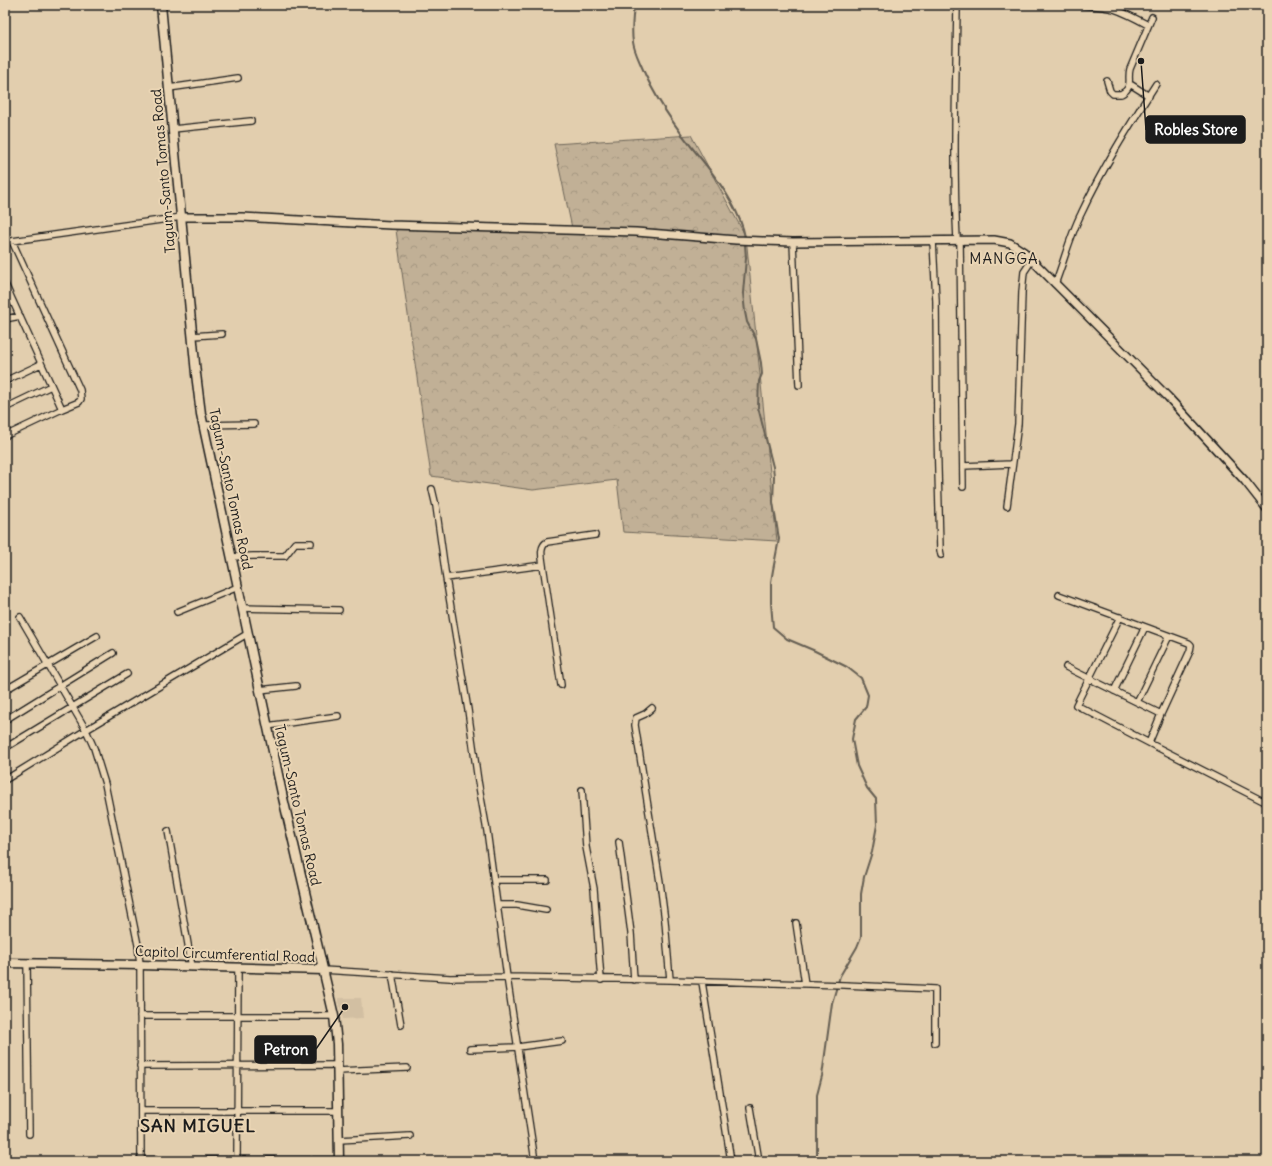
<svg xmlns="http://www.w3.org/2000/svg" width="1272" height="1166" font-family="Delius,sans-serif">
	<defs>
		<pattern id="forest-crowns" width="20" height="18" patternUnits="userSpaceOnUse"><rect width="20" height="18" fill="#c1b096"/><path d="M2 6a3 3 0 1 1 6 0M12 15a3 3 0 1 1 6 0" fill="none" stroke="#a59781"/></pattern>
	</defs>
	<rect width="100%" height="100%" fill="#e2ceae"/>
	<filter id="ink" filterUnits="userSpaceOnUse"><feTurbulence type="fractalNoise" baseFrequency=".025" numOctaves="2"/><feDisplacementMap in="SourceGraphic" scale="8" xChannelSelector="R" yChannelSelector="G"/><feConvolveMatrix kernelMatrix="1 2 1 2 8 2 1 2 1" color-interpolation-filters="sRGB"/></filter>
	<g filter="url(#ink)">
		<path fill="#d2bfa2" d="M 338,998 L 361,998 L 363,1018 L 343,1019 Z"/>
		<path fill="url(#forest-crowns)" stroke="#6e6659" d="M 691,135 L 746,237 L 777,541 L 623,532 L 617,480 L 533,490 L 431,476 L 395,223 L 572,228 L 554,144 Z"/>
		<g fill="none" stroke-linecap="round" stroke-linejoin="round">
			<path stroke="#655e52" stroke-width="2" d="M 634,5 C 633,17 631,30 633,42 C 634,50 638,58 641,65 C 655,99 678,131 702,160 C 719,181 740,210 745,237
				M 745,245 L 746,258 L 743,293 L 745,312 L 747,322 L 756,339 L 761,363 L 762,374 L 759,381 L 758,407 L 773,467 L 774,476 L 773,502 L 779,539 L 773,570 L 771,582 L 771,603 L 773,627 L 787,639 L 813,650 L 847,667 L 861,678 L 868,695 L 866,707 L 856,719 L 852,739 L 857,766 L 867,788 L 876,799 L 877,825 L 872,852 L 864,877 L 861,894 L 861,937 L 857,947 L 840,976 L 832,1003 L 822,1076 L 817,1095 L 817,1157 L 820,1161"/>
			<defs>
				<path id="minor" d="M 961,5 L 1009,5
					M 1080,5 C 1091,6 1103,6 1114,9 C 1126,13 1137,19 1148,25
					M 1107,81 L 1110,91 L 1113,94 L 1121,94 C 1134,87 1127,80 1130,69 L 1152,17
					M 1130,84 L 1149,96
					M 169,88 L 238,78
					M 173,129 L 251,121
					M 957,240 C 953,162 956,83 957,5
					M 960,240 L 963,487
					M 12,241 L 80,390 L 81,399 L 79,402 L 62,409
					M 933,241 L 936,301 L 937,429 L 940,550 L 941,555
					M 5,242 L 182,217
					M 793,242 L 799,385
					M 5,284 L 62,409 L 5,436
					M 1055,284 C 1064,261 1070,236 1081,214 C 1102,169 1129,126 1156,84
					M 5,319 L 20,316
					M 192,336 L 222,334
					M 5,381 L 41,364
					M 5,408 L 51,386
					M 204,425 L 254,424
					M 963,466 L 1012,464
					M 432,489 L 436,506 L 446,578 L 468,710 L 478,781 L 487,831 L 507,977 L 535,1161
					M 1007,506 L 1018,424 L 1022,292 L 1024,272 L 1032,260
					M 231,557 L 253,556 L 285,556 L 295,543 L 311,543
					M 543,565 C 542,557 539,547 547,542 L 595,535
					M 446,578 L 543,565 L 561,685
					M 1059,595 L 1189,643 L 1191,645 L 1190,651 L 1161,714 L 1149,743
					M 242,608 L 339,610
					M 177,612 L 238,587
					M 20,617 L 86,730 L 94,748 L 105,784 L 138,945 L 140,965 L 141,1161
					M 1120,617 L 1076,705 L 1149,743 L 1267,803
					M 1066,667 L 1161,714
					M 5,690 L 97,636
					M 259,690 L 296,686
					M 1114,691 L 1145,627
					M 1137,702 L 1169,636
					M 652,708 L 645,714 L 636,718 L 635,725 L 660,882 L 665,921 L 670,980
					M 5,720 L 113,653
					M 267,726 L 338,716
					M 5,748 L 127,674
					M 5,780 L 86,730 L 247,634
					M 582,790 L 586,847 L 594,889 L 601,980
					M 168,831 L 192,967
					M 619,842 L 631,933 L 634,980
					M 494,880 L 547,880
					M 498,905 L 517,905 L 546,910
					M 796,923 L 805,984
					M 27,963 L 29,1134
					M 323,970 L 450,978 L 507,977 L 670,980 L 844,985 L 935,989 L 935,1043
					M 392,974 L 401,1025
					M 702,982 L 731,1161
					M 140,1016 L 334,1016
					M 470,1049 L 518,1047 L 562,1041
					M 140,1066 L 337,1065
					M 337,1071 L 407,1068
					M 750,1108 L 759,1161
					M 141,1111 L 338,1111
					M 339,1140 L 410,1136
					M 141,1160 L 339,1160
					M 237,1160 L 238,968"/>
				<path id="tertiary" d="M 182,217 L 242,217 L 391,225 L 636,232 L 736,240 L 793,242 L 994,240 L 1010,243 L 1024,252 L 1168,397 L 1245,481 L 1267,509"/>
				<path id="secondary" d="M 161,5 L 196,374 L 201,414 L 283,798 L 334,1016 L 337,1044 L 339,1161
					M 5,963 L 140,965 L 323,970"/>
			</defs>
			<use href="#minor" stroke="#1c1c1c" stroke-width="8"/>
			<use href="#tertiary" stroke="#1c1c1c" stroke-width="10"/>
			<use href="#secondary" stroke="#1c1c1c" stroke-width="11"/>
			<use href="#minor" stroke="#ead5b4" stroke-width="5.5"/>
			<use href="#tertiary" stroke="#ead5b4" stroke-width="7"/>
			<use href="#secondary" stroke="#ead5b4" stroke-width="8"/>
		</g>
	</g>
	<g text-anchor="middle" stroke-width="4" stroke-linejoin="round" paint-order="stroke">
		<g font-size="14" fill="#1c1c1c" stroke="#ead5b4">
			<text transform="translate(163 171) rotate(-95)" y="5">Tagum-Santo Tomas Road</text>
			<text transform="translate(231 489) rotate(78)" y="5">Tagum-Santo Tomas Road</text>
			<text transform="translate(298 805) rotate(77)" y="5">Tagum-Santo Tomas Road</text>
			<text transform="translate(225 954) rotate(2)" y="5">Capitol Circumferential Road</text>
		</g>
		<g font-size="15" letter-spacing="1" fill="#1c1c1c" stroke="#ead5b4">
			<text x="1004" y="264">MANGGA</text>
		</g>
		<g font-size="18" font-weight="bold" letter-spacing="1" fill="#1c1c1c" stroke="#ead5b4">
			<text x="198" y="1132">SAN MIGUEL</text>
		</g>
	</g>
	<path fill="none" stroke="#1c1c1c" stroke-width="1.5" d="M1141 61L1146 130M345 1007L316 1049"/>
	<g fill="#1c1c1c" stroke="#ead5b4" stroke-width="1.5">
		<circle cx="1141" cy="61" r="4"/>
		<circle cx="345" cy="1007" r="4"/>
	</g>
	<g fill="#1c1c1c" stroke="#1c1c1c" stroke-width="1.5">
		<rect x="1146" y="116" width="99" height="27" rx="4"/>
		<rect x="255" y="1036" width="61" height="27" rx="4"/>
	</g>
	<g font-size="15" text-anchor="middle" font-weight="bold" fill="#fff">
		<text x="1196" y="135">Robles Store</text>
		<text x="286" y="1055">Petron</text>
	</g>
	<rect width="1272" height="1166" fill="none" stroke="#ead5b4" stroke-width="20"/>
	<rect x="10" y="10" width="1252" height="1146" fill="none" stroke="#1c1c1c" stroke-width="1.5" filter="url(#ink)"/>
</svg>
